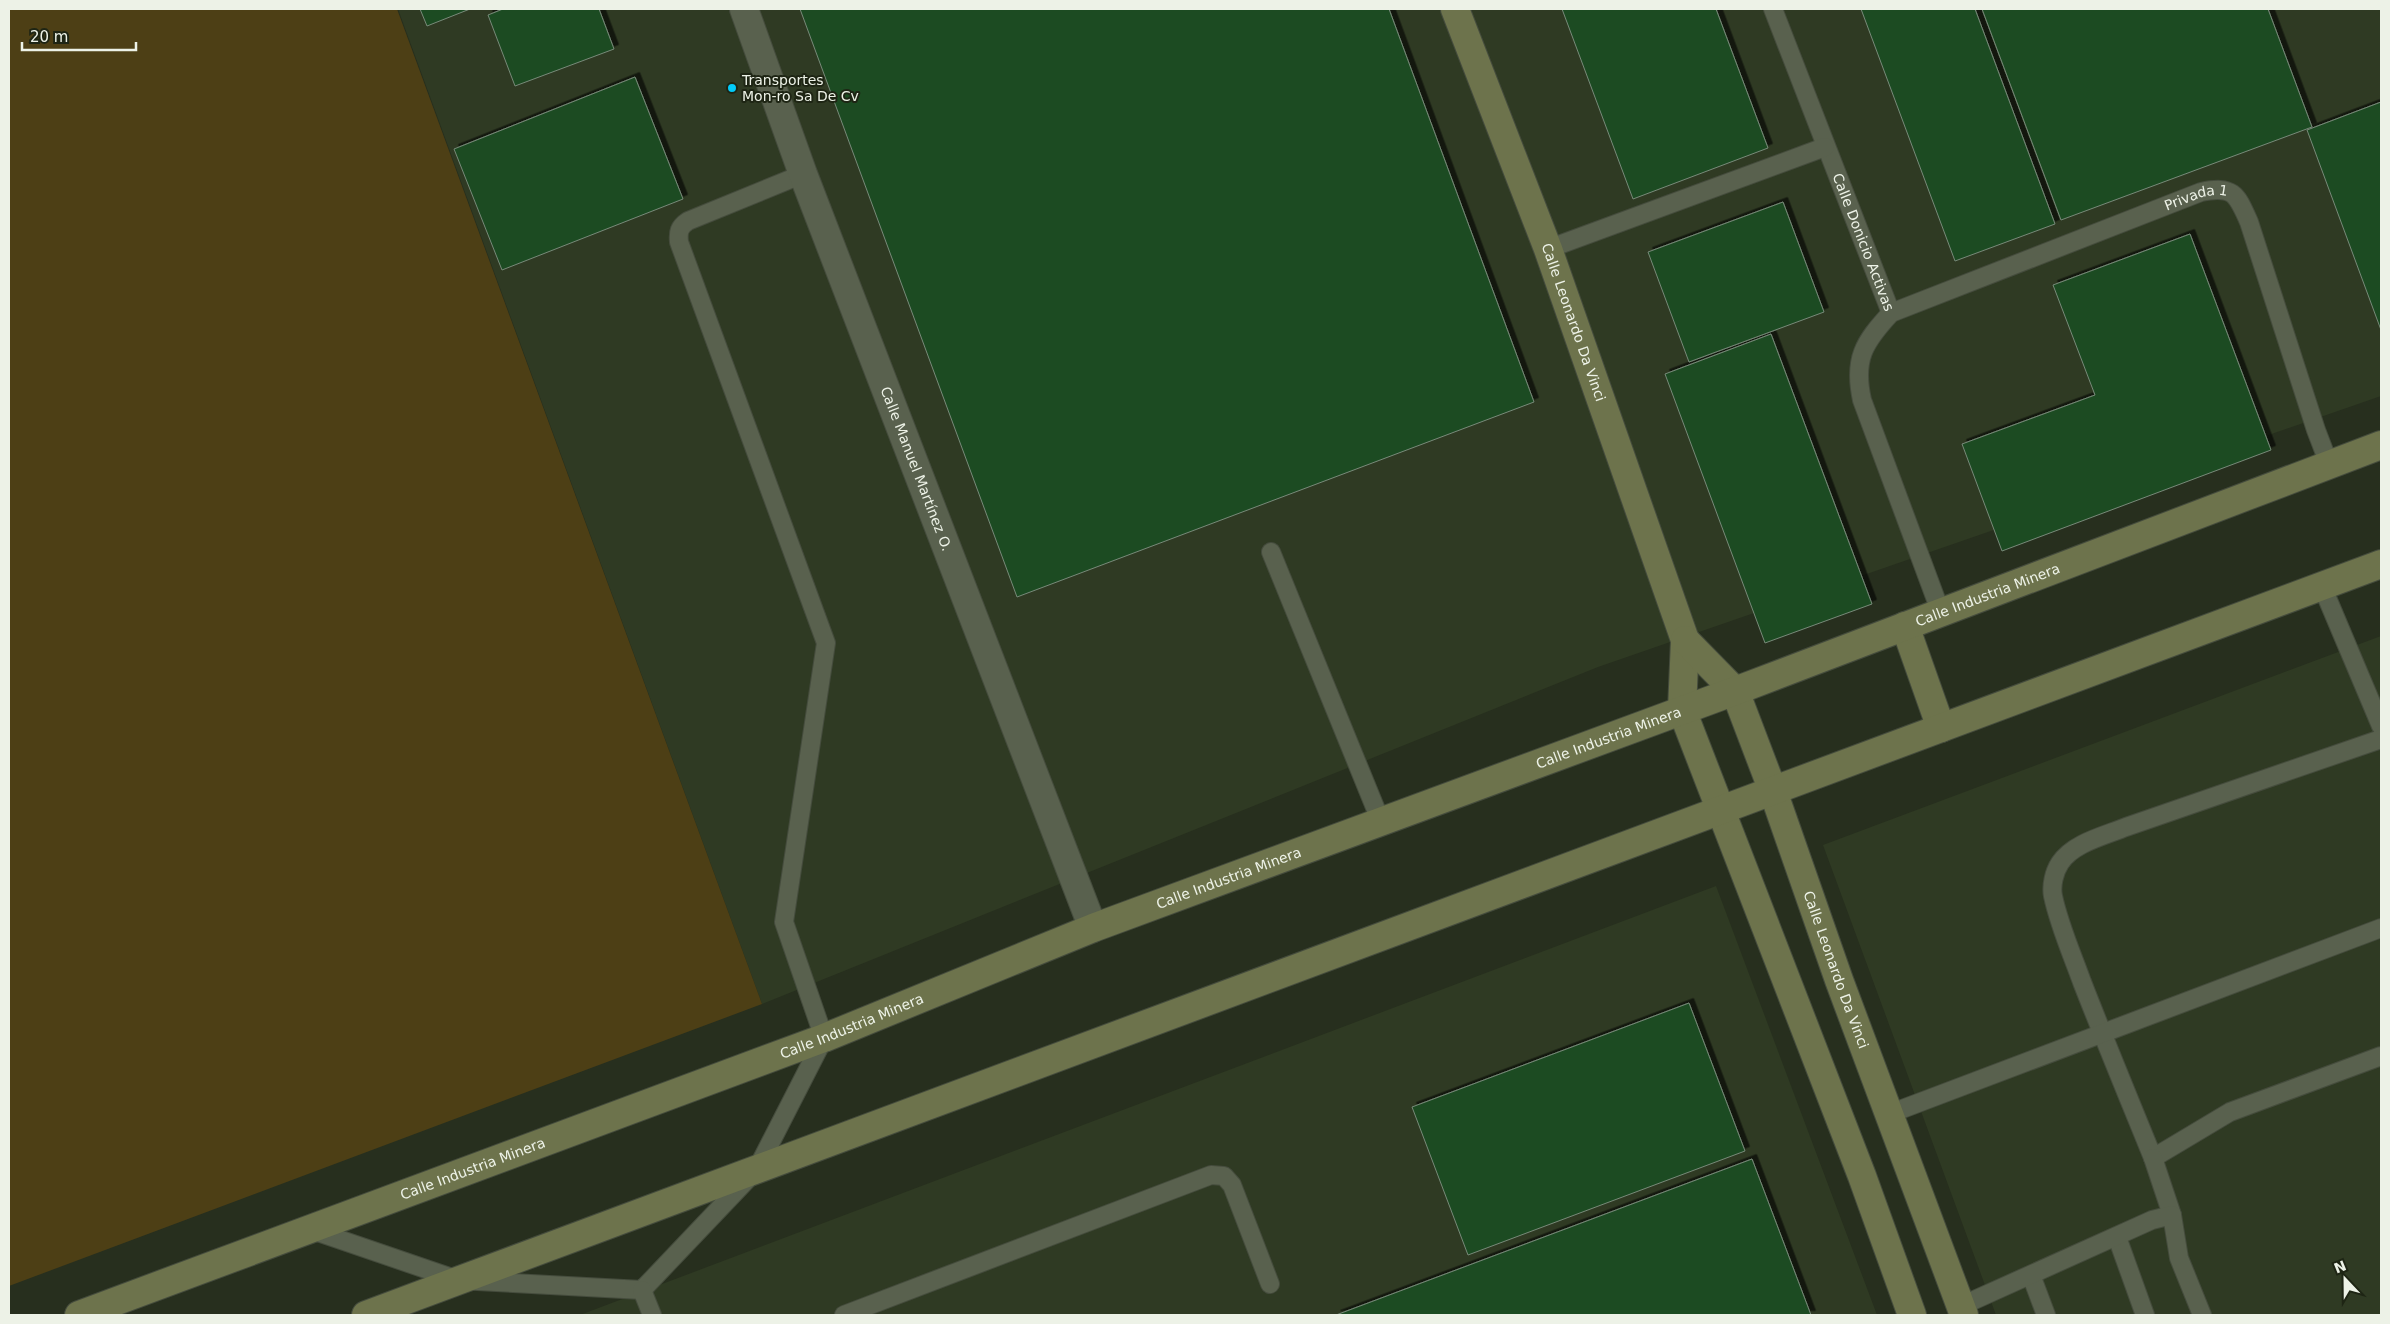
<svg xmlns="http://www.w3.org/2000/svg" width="2390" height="1324" font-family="'DejaVu Sans',sans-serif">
	<defs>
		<filter id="shadow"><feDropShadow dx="4.5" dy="-4.5" stdDeviation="0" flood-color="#0009"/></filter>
	</defs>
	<rect width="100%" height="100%" fill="#272f1e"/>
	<path fill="#2f3a23" d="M 398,9 L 2381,9 L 2381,396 L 1598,667 L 762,1004 Z
		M 2381,636 L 2381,1315 L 1996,1315 L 1823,845 Z
		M 1716,886 L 1877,1315 L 580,1315 Z"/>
	<path fill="#4d3f15" d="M 9,9 L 397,9 L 762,1004 L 9,1286 Z"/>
	<path fill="#1c4c24" stroke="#788a79" filter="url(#shadow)" d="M 420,9 L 470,9 L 427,26 Z
		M 503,9 L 599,9 L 614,49 L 515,86 L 488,15 Z
		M 800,9 L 1389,9 L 1534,402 L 1017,597 Z
		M 1562,9 L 1716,9 L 1768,148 L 1633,199 Z
		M 1861,9 L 1975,9 L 2055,224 L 1955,261 Z
		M 1982,9 L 2268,9 L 2312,127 L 2061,220 Z
		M 635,77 L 683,199 L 502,270 L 454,149 Z
		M 2381,102 L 2381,330 L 2307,130 Z
		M 1783,202 L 1824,312 L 1689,362 L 1648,252 Z
		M 2190,234 L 2271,450 L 2002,551 L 1962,444 L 2095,395 L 2053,285 Z
		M 1771,334 L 1872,604 L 1765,643 L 1665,374 Z
		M 1689,1003 L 1745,1151 L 1468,1255 L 1412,1107 Z
		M 1752,1159 L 1811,1315 L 1336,1315 Z"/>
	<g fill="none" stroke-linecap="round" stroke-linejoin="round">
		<defs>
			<g id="lane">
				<path id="s1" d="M 1773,9 L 1891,313"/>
				<path d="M 1548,249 L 1825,147"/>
				<path d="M 1271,552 L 1381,822"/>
				<path d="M 2322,586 L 2381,726"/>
				<path id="s2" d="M 1941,613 L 1862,400 C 1853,359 1864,342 1891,313 L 2201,192 C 2234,185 2237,195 2249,222 L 2316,430 L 2329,464"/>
				<path d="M 2381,739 L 2126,827 C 2104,836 2073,843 2060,863 C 2054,872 2051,886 2053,896 C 2059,925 2072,954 2082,982 C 2105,1041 2129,1099 2153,1158 L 2230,1112 L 2381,1056"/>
				<path d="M 1889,1114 L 2381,928"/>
				<path d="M 2153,1158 L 2172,1215"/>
				<path d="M 309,1229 L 458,1280 L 642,1290 L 757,1169 L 824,1038 L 784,922 L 826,643 L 679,242 C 678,232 679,227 688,221 L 803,174"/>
				<path d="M 2117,1237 L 2145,1315"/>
				<path d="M 2031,1275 L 2046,1315"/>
				<path d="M 642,1290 L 652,1315"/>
				<path d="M 1961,1306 L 2152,1220 L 2172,1215 L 2179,1258 L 2202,1315"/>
				<path d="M 844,1315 L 1211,1175 L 1224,1176 L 1232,1185 L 1270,1284"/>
			</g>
			<g id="street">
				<path id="s3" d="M 744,9 L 803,174 L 1093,928"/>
			</g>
			<g id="secondary">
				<path id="s4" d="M 1455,9 L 1548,249 L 1685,640 L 1682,710 L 1862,1176 L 1912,1315"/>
				<path d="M 1905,626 L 1941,728"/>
				<path id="s5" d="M 1685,640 L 1735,691 L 1773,791 L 1839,980 L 1964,1315"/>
				<path id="s6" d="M 79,1315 L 824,1038 L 1093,928 L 1735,691 L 2381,445"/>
				<path d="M 366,1315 L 2381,564"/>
			</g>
		</defs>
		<use href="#lane" stroke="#454c3d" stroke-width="20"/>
		<use href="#street" stroke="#454c3d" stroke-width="30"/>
		<use href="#secondary" stroke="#454c3d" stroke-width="30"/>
		<use href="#lane" stroke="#59614e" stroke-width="18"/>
		<use href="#street" stroke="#59614e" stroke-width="28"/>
		<use href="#secondary" stroke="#6d734c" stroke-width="28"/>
	</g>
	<circle fill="#02cbf9" stroke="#1e2514" stroke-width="2" cx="732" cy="88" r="5"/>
	<g text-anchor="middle" stroke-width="4" stroke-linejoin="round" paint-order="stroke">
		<g font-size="14" fill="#edf2e7" stroke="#1e2514" text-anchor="start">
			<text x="742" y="85">Transportes<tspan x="742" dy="16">Mon-ro Sa De Cv</tspan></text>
		</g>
		<g font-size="14" fill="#edf2e7" stroke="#1e2514">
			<text dy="5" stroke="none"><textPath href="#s2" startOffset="651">Privada 1</textPath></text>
			<text dy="5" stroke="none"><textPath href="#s1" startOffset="250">Calle Donicio Activas</textPath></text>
			<text dy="5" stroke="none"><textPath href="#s4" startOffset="335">Calle Leonardo Da Vinci</textPath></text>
			<text dy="5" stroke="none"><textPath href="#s3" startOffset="491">Calle Manuel Martínez O.</textPath></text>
			<text dy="5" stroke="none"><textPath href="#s6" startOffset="2040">Calle Industria Minera</textPath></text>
			<text dy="5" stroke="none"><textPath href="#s6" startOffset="1635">Calle Industria Minera</textPath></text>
			<text dy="5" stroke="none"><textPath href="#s6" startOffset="1230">Calle Industria Minera</textPath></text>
			<text dy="5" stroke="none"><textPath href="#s5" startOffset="368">Calle Leonardo Da Vinci</textPath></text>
			<text dy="5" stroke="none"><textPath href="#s6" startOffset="825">Calle Industria Minera</textPath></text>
			<text dy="5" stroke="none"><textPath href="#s6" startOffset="420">Calle Industria Minera</textPath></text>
		</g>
	</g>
	<rect width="2390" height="1324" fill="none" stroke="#edf2e7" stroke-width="20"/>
	<g transform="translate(2345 1279) rotate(338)" stroke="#1e2514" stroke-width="4" paint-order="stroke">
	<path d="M0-4L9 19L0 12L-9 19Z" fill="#edf2e7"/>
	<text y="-8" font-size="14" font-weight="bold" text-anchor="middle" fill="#edf2e7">N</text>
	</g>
	<path d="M22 42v8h114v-8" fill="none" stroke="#edf2e7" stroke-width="2.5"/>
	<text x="30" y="42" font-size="15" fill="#edf2e7" stroke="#1e2514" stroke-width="4" paint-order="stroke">20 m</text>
</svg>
